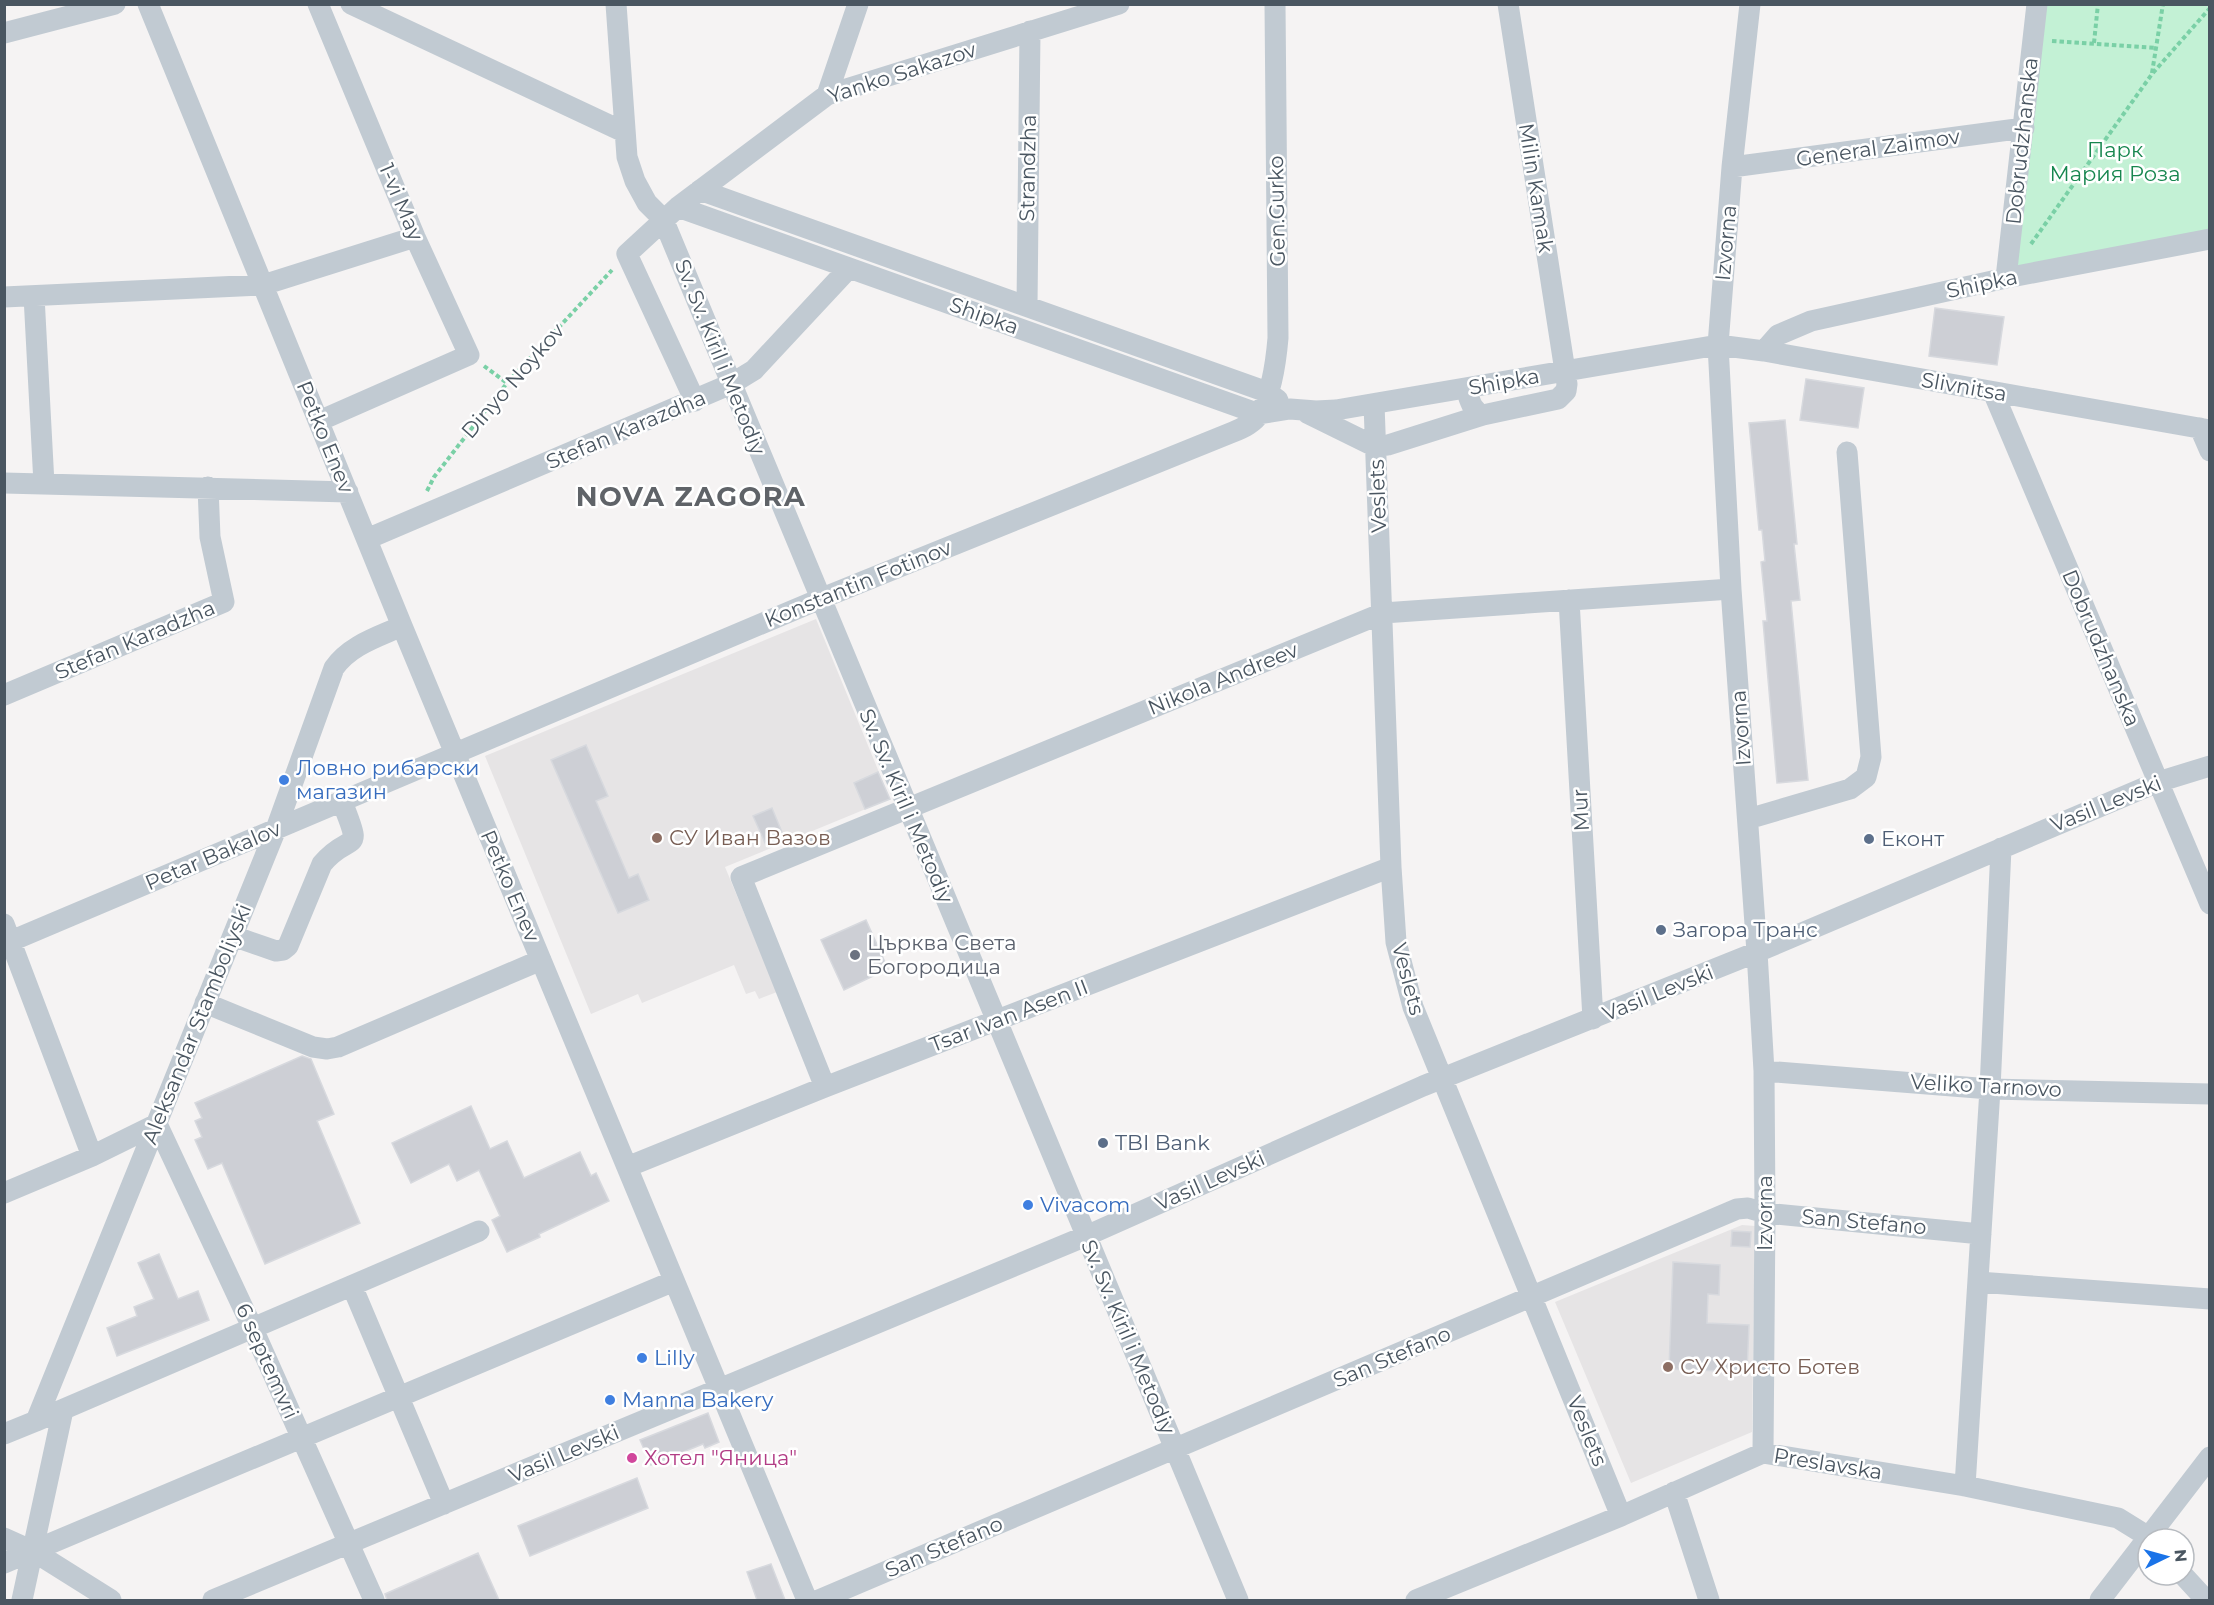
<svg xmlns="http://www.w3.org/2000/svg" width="2214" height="1605" font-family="Montserrat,sans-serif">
	<rect width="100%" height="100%" fill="#f5f3f3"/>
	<path fill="#e6e4e5" d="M 816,619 L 890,799 L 725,867 L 777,992 L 759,999 L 755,991 L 746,994 L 734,965 L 642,1003 L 638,994 L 591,1014 L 485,756 Z
		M 1742,1225 L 1755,1226 L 1752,1432 L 1631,1483 L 1555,1302 Z"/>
	<path fill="#c3f1d5" d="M 2037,5 L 2209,5 L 2209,239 L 2006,278 Z"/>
	<path fill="#cdcfd5" stroke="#d7d9de" stroke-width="1.5" d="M 1935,308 L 2004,317 L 1997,365 L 1929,356 Z
		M 1806,379 L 1864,388 L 1858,428 L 1800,420 Z
		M 1785,420 L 1797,544 L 1794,544 L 1800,600 L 1791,601 L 1808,780 L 1777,783 L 1763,621 L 1767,621 L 1761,562 L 1765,561 L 1762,530 L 1759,530 L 1749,423 Z
		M 586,745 L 608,796 L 596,801 L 629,878 L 638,874 L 649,900 L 618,913 L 551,760 Z
		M 878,772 L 890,799 L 865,809 L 854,783 Z
		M 772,808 L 784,837 L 766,845 L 753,816 Z
		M 866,920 L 888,969 L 844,990 L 821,940 Z
		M 302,1056 L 311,1059 L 334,1114 L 317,1121 L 360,1223 L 265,1264 L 222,1163 L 208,1169 L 195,1140 L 202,1137 L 195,1121 L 202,1118 L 195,1103 Z
		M 471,1106 L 490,1149 L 507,1141 L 524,1178 L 580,1152 L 591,1176 L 596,1173 L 609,1201 L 539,1234 L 540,1237 L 507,1252 L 492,1220 L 500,1216 L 479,1170 L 457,1181 L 449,1164 L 411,1183 L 392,1143 Z
		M 1732,1231 L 1751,1232 L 1750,1247 L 1731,1246 Z
		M 159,1254 L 178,1299 L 198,1291 L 209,1320 L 117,1356 L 107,1328 L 137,1316 L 134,1307 L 154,1299 L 138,1263 Z
		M 1673,1262 L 1720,1265 L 1719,1295 L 1708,1294 L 1707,1323 L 1749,1325 L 1747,1372 L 1669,1369 Z
		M 708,1413 L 719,1442 L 705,1448 L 703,1444 L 651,1465 L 640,1440 Z
		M 637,1478 L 648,1508 L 530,1556 L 518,1526 Z
		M 478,1553 L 499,1600 L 387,1600 L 385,1594 Z
		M 771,1564 L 785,1600 L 757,1600 L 747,1572 Z"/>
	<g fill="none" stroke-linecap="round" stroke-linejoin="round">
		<path stroke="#7ad0a6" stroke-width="4" stroke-dasharray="4.5 3" stroke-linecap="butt" d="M 2052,41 L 2156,48
			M 2094,43 L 2098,4
			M 2152,73 L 2163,4
			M 2031,244 L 2152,74 L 2210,8
			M 484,366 L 507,383
			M 427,491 L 434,477 L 507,383 L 612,270"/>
		<path stroke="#c1cad2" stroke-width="21" d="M 148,4 L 402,626 L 807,1600
			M 318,4 L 415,237 L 469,355 L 319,421
			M 351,4 L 624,132
			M 616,4 L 627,157 L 635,181 L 647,203 L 663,219 L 1238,1600
			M 1750,4 L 1732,167 L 1718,345 L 1731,589 L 1757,952 L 1764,1071 L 1765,1213 L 1763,1453
			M 4,33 L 115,4
			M 827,95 L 858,4
			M 1732,167 L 2024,128
			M 700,190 L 1267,392 L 1278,400
			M 678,207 L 1259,414 L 1290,409 L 1316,411 L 1336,410 L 1718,345 L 1764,351 L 2210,430
			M 2006,278 L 2037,4
			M 34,296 L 44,484
			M 4,297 L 263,285 L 415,237
			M 1027,306 L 1030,31
			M 1764,351 L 1778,335 L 1811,321 L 2006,278 L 2210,239
			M 1466,389 C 1470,400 1471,410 1483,415 L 1558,399 L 1566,391 L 1567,384 L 1508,4
			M 1993,392 L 2210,904
			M 695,401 L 627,254 L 678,207 L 827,95 L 1119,4
			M 1374,404 L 1391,867 L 1396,942 L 1413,1007 L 1621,1516
			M 1307,413 L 1376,447 L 1388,445 L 1483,415
			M 2200,428 L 2210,451
			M 4,483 L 348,492
			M 367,539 L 731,384 L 754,370 L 849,268
			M 1569,600 L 1593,1019
			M 4,695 L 224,602 L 210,537 L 208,487
			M 1748,819 L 1850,789 L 1866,777 L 1871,757 L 1847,452
			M 4,924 L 92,1156
			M 233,936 L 276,951 L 283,950 L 288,946 L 322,864 C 350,830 365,858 342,802
			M 4,944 L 820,599 L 1233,432 C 1243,428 1254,423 1260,413 C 1272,392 1276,362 1278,338 L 1275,4
			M 205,1003 L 313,1047 L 327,1049 L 338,1047 L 541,960
			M 1764,1071 L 1990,1089 L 2210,1094
			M 825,1087 L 741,877 L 1383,613 L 1731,589
			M 627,1167 L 825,1087 L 1391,867
			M 4,1193 L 92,1156 L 157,1124 L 253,1329 L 374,1600
			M 1978,1282 L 2210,1299
			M 352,1286 L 444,1504
			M 36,1421 L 479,1231
			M 4,1434 L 36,1421 L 276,829 L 334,668 C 350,645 378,637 402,626
			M 1965,1486 L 1990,1089 L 2001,848
			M 1674,1492 L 1709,1600
			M 4,1538 L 33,1551 L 111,1600
			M 4,1563 L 674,1281
			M 2183,1575 L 2206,1600
			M 22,1600 L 63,1410
			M 213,1600 L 1086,1236 L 1423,1086 L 1757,952 L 2158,782 L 2210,766
			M 819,1600 L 1737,1209 L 1748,1208 L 1765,1213 L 1981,1234
			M 1416,1600 L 1621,1516 L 1763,1453 L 1965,1486 L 2118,1518 L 2152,1539
			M 2100,1600 L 2210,1457"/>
	</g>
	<g fill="#3f7fe0" stroke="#fff" stroke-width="2">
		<circle cx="284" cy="780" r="6"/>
		<circle cx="1028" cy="1205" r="6"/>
		<circle cx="642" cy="1358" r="6"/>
		<circle cx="610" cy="1400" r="6"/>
	</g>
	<g fill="#8d6e63" stroke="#fff" stroke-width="2">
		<circle cx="657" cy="838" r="6"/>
		<circle cx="1668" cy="1367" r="6"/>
	</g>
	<g fill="#5c6f8a" stroke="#fff" stroke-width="2">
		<circle cx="1869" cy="839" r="6"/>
		<circle cx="1661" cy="930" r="6"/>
		<circle cx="1103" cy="1143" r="6"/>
	</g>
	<circle fill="#6b7280" stroke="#fff" stroke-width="2" cx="855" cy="955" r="6"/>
	<circle fill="#d1479c" stroke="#fff" stroke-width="2" cx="632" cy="1458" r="6"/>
	<g text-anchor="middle" stroke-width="5" stroke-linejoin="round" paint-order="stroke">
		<g font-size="21" fill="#4a5661" stroke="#fff">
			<text transform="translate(902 73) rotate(-18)" y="7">Yanko Sakazov</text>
			<text transform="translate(2022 141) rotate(-84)" y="7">Dobrudzhanska</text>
			<text transform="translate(1878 148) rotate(-8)" y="7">General Zaimov</text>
			<text transform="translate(1028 168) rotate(-89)" y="7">Strandzha</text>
			<text transform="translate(1536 188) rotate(81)" y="7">Milin Kamak</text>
			<text transform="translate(401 202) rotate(67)" y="7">1-vi May</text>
			<text transform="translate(1277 211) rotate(-91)" y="7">Gen.Gurko</text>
			<text transform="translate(1726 243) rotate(-85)" y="7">Izvorna</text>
			<text transform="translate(1982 284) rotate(-12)" y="7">Shipka</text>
			<text transform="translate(984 316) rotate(20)" y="7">Shipka</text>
			<text transform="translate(720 357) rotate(68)" y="7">Sv. Sv. Kiril i Metodiy</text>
			<text transform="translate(513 381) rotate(-49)" y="7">Dinyo Noykov</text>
			<text transform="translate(1504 382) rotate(-10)" y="7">Shipka</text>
			<text transform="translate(1964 387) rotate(10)" y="7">Slivnitsa</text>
			<text transform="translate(626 430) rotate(-23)" y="7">Stefan Karazdha</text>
			<text transform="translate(325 437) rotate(68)" y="7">Petko Enev</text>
			<text transform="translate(1378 496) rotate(-92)" y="7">Veslets</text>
			<text transform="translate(858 584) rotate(-22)" y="7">Konstantin Fotinov</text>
			<text transform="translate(135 640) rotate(-23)" y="7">Stefan Karadzha</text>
			<text transform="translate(2101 648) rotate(67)" y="7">Dobrudzhanska</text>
			<text transform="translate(1223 679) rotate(-22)" y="7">Nikola Andreev</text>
			<text transform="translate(1741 728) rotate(-94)" y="7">Izvorna</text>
			<text transform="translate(2106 804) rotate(-22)" y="7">Vasil Levski</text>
			<text transform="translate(906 806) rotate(67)" y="7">Sv. Sv. Kiril i Metodiy</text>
			<text transform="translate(1581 810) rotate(-93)" y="7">Mur</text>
			<text transform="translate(213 856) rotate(-23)" y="7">Petar Bakalov</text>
			<text transform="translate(510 886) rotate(67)" y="7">Petko Enev</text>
			<text transform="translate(1408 979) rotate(75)" y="7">Veslets</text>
			<text transform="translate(1658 993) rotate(-22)" y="7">Vasil Levski</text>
			<text transform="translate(1009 1016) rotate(-21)" y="7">Tsar Ivan Asen II</text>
			<text transform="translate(197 1024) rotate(-68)" y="7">Aleksandar Stamboliyski</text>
			<text transform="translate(1986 1086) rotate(3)" y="7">Veliko Tarnovo</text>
			<text transform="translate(1210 1181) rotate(-24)" y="7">Vasil Levski</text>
			<text transform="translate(1765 1213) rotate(-90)" y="7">Izvorna</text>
			<text transform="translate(1864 1222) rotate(5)" y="7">San Stefano</text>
			<text transform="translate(1128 1337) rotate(67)" y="7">Sv. Sv. Kiril i Metodiy</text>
			<text transform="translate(1392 1357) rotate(-23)" y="7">San Stefano</text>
			<text transform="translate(267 1361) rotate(66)" y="7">6 septemvri</text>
			<text transform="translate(1587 1431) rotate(68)" y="7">Veslets</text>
			<text transform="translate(564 1454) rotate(-23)" y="7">Vasil Levski</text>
			<text transform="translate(1828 1464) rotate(9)" y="7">Preslavska</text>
			<text transform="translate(944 1547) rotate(-23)" y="7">San Stefano</text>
		</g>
		<g font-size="21" fill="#17864f" stroke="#fff">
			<text x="2115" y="157">Парк<tspan x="2115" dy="24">Мария Роза</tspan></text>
		</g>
		<g font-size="21" fill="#366cbe" stroke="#fff" text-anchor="start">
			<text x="296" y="775">Ловно рибарски<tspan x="296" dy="24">магазин</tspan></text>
			<text x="1040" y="1212">Vivacom</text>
			<text x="654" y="1365">Lilly</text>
			<text x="622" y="1407">Manna Bakery</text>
		</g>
		<g font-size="21" fill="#785e54" stroke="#fff" text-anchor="start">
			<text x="669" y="845">СУ Иван Вазов</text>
			<text x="1680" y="1374">СУ Христо Ботев</text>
		</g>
		<g font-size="21" fill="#4e5e75" stroke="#fff" text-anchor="start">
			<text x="1881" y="846">Еконт</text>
			<text x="1673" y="937">Загора Транс</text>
			<text x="1115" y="1150">TBI Bank</text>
		</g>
		<g font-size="21" fill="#5b616d" stroke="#fff" text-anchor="start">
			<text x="867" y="950">Църква Света<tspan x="867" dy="24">Богородица</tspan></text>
		</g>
		<g font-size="21" fill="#b23c85" stroke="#fff" text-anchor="start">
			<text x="644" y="1465">Хотел "Яница"</text>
		</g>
		<g font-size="27" font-weight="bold" letter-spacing="1.5" fill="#5f6368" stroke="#fff">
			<text x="691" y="506">NOVA ZAGORA</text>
		</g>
	</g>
	<rect width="2214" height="1605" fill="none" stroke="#4a5661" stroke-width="12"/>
	<g transform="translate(2166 1557) rotate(85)"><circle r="28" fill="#ffffff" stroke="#b7bbc0" stroke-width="1.5"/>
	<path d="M0-4.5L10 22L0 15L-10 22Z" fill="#1a73e8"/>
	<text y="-9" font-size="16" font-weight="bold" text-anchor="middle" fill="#4a5661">N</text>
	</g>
</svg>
